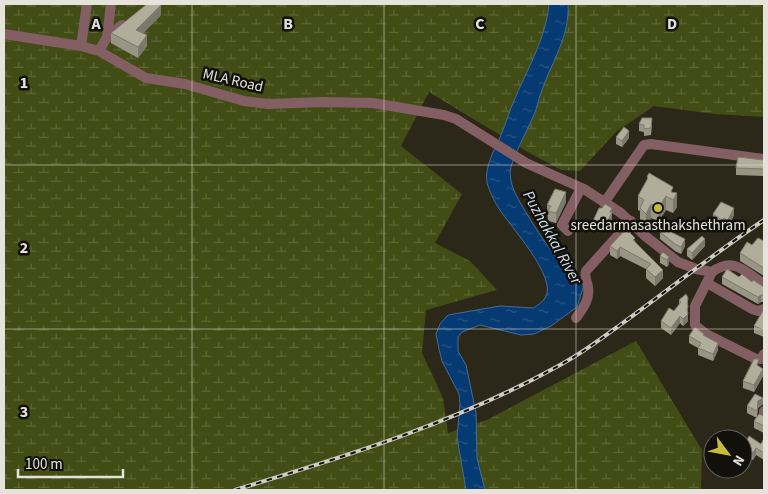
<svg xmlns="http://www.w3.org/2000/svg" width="768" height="494" font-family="'Source Sans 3',sans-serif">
	<defs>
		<pattern id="wetland-marsh" width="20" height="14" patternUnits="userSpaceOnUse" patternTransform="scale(1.25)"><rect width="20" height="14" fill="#424d15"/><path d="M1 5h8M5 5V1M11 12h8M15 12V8" fill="none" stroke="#5d6636"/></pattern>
		<pattern id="water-ripples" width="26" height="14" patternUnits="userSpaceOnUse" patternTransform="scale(1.25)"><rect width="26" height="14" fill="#053a72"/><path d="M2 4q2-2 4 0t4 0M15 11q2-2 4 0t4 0" fill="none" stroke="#295686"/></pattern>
	</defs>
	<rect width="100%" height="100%" fill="#2b2719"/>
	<path fill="url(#wetland-marsh)" d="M 4,4 L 764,4 L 764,117 L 714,114 L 654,106 L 616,132 L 580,171 L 561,170 L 526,151 L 429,92 L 401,146 L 462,194 L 435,243 L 470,261 L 497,290 L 426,310 L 422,353 L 443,398 L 448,433 L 487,420 L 636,341 L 702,450 L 701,490 L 4,490 Z"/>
	<path fill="url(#water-ripples)" stroke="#486d91" d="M 549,4 L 568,4 C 570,36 552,61 542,90 C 538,100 537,110 532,119 C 527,131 511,160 510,172 C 510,191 524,208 533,224 C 548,247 562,268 584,285 L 577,307 L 551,326 L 534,334 L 521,335 L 480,325 L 462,332 L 458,337 L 458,351 L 466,365 L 476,413 L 477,458 L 485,490 L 466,490 L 457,437 L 460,404 L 459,394 L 442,361 L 439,349 L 436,334 L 440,324 L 448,315 L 500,306 L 534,308 C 537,305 543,302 545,298 C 559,278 508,224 498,207 C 494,201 489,190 487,183 C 484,167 495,149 501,135 C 506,123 510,109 516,96 C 529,66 546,37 549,4 Z"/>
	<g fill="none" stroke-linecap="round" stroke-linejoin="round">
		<path stroke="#835e62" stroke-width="10" d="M 4,34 L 81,46 L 99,51 L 146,78 L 185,84 L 244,101 L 268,104 L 323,102 L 373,103 L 444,115 L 456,119 L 526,163 L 584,189 L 621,213 L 644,235 L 678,262 L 696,269 L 712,272 C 734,256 745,272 764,284
			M 107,37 L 122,25
			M 81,46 L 87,4
			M 99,51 L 107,37 L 111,4
			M 604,203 L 644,145 L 651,144 L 764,159
			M 568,231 L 562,225 L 563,223 L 581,188
			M 712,272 L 695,306 L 695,325 L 706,334 L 756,359 L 761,359 L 764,354
			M 707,283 L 752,309 L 758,311 L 764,309
			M 576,318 C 583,308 590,300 588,287 C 587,281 584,277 586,271 L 631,221
			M 764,411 L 764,417"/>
		<defs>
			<path id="rail" d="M 235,490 C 347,456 458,422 560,365 C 581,354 601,339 620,325 C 668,290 715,253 764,220"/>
		</defs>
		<use href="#rail" stroke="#cecbc2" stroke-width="4"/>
		<use href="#rail" stroke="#12100a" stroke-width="2" stroke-dasharray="5.5" stroke-linecap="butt"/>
	</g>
	<path fill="#989585" d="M 161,15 L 143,33 L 147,46 L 138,58 L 111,43 L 111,33 Z
		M 639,124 L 652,125 L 651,135 L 644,136 L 644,132 L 639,131 Z
		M 616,137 L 629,138 L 622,147 L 616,144 Z
		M 764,160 L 764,176 L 736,175 L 736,168 Z
		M 647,177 L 673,193 L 677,207 L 673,213 L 666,210 L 658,222 L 651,218 L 646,227 L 640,222 L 640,211 L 638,210 L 638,196 L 647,181 Z
		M 566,202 L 556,223 L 548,221 L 547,205 Z
		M 602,208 L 612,208 L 612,220 L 605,232 L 593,227 L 593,221 Z
		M 713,214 L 734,215 L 729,225 L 727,226 L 724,225 L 722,227 L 713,221 Z
		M 660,232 L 673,233 L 685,246 L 681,254 L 675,251 L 660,239 Z
		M 632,235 L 635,241 L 663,278 L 655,286 L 646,278 L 646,269 L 620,256 L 617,259 L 610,255 L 610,246 Z
		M 764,241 L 764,276 L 740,261 L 740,253 L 752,245 Z
		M 705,246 L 692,260 L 687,256 L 687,249 Z
		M 663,252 L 669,264 L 667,267 L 660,263 L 660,256 Z
		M 722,277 L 739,277 L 764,287 L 764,302 L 761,302 L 758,304 L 722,284 Z
		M 688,298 L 688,321 L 683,326 L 680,323 L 671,335 L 661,328 L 661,321 L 674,311 L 679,305 L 679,300 Z
		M 764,309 L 764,337 L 754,333 L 754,326 Z
		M 689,336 L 704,336 L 718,350 L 713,361 L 698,355 L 698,348 L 689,343 Z
		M 759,366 L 763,376 L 754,392 L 743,388 L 743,381 Z
		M 763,404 L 758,408 L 757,417 L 764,416 L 764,433 L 754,428 L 754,421 L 757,418 L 747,413 L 747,406 Z
		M 764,441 L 764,460 L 756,455 L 753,460 L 743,454 L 743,446 L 761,444 Z"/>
	<path fill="#7c796c" d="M 161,5 L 161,15 L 136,40 L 136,30 Z
		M 147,35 L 147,46 L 138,58 L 138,47 Z
		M 629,131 L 629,138 L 622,147 L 622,141 Z
		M 566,192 L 566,202 L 556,223 L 556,213 Z
		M 677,193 L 677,207 L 673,213 L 673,200 Z
		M 666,196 L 666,210 L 658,222 L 658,209 Z
		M 651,204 L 651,218 L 646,227 L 646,214 Z
		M 612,208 L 612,220 L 605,232 L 605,225 Z
		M 734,208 L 734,215 L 729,225 L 727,226 L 727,220 Z
		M 685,239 L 685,246 L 681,254 L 681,247 Z
		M 705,239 L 705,246 L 692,260 L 692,253 Z
		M 620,247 L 620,256 L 617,259 L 617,251 Z
		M 669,257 L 669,264 L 667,267 L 667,260 Z
		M 663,270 L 663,278 L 655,286 L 655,277 Z
		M 761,295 L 761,302 L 758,304 L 758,297 Z
		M 688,306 L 688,321 L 683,326 L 683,319 Z
		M 680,316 L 680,323 L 671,335 L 671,328 Z
		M 718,343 L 718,350 L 713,361 L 713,354 Z
		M 763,369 L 763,376 L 754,392 L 754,385 Z
		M 763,398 L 763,404 L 758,408 L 757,418 L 758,401 Z
		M 756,448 L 756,455 L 753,460 L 753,453 Z"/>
	<path fill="#b1ad9b" stroke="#7c796c" d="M 147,4 L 160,4 L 161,5 L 136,30 L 147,35 L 138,47 L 111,33 Z
		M 642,118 L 652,118 L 651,128 L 644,129 L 644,125 L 639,124 Z
		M 624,127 L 629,131 L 622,141 L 616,137 Z
		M 738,157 L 764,160 L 764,169 L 736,168 Z
		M 649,173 L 673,187 L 671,192 L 677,193 L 673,200 L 666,196 L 658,209 L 651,204 L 646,214 L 640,208 L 644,200 L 638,196 L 648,178 L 647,177 Z
		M 555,189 L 566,192 L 556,213 L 548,211 L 551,206 L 547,205 Z
		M 721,202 L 734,208 L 729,218 L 727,220 L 724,218 L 722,220 L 713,214 Z
		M 605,204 L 612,208 L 610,212 L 612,213 L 605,225 L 593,221 L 599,208 L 602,208 Z
		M 665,224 L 673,228 L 671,232 L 685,239 L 681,247 L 675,244 L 660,232 Z
		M 628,227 L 632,230 L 630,233 L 635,238 L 633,240 L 663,270 L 655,277 L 646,269 L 651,264 L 620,247 L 617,251 L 610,246 Z
		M 702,236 L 705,239 L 692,253 L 687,249 Z
		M 758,238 L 764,241 L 764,268 L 740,253 L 747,242 L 752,245 Z
		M 663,252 L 669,257 L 667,260 L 660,256 Z
		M 727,269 L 739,277 L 742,274 L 752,282 L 753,280 L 764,287 L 764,295 L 761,295 L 758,297 L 722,277 Z
		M 686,294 L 688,298 L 687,304 L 688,306 L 687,310 L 688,314 L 683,319 L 680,316 L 671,328 L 661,321 L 669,308 L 674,311 L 681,302 L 679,300 Z
		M 764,309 L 764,330 L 754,326 Z
		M 695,327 L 704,334 L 703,335 L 718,343 L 713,354 L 698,348 L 701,343 L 689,336 Z
		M 754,359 L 759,359 L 757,365 L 763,369 L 754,385 L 743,381 Z
		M 755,394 L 763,398 L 758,401 L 757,411 L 747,406 Z
		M 759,414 L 764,416 L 764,426 L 754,421 Z
		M 749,436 L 761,444 L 763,440 L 764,441 L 764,453 L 756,448 L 753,453 L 743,447 Z"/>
	<path fill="none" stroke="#e5e3da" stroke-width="1" stroke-opacity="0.55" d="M 192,4 L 192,490M 384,4 L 384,490M 576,4 L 576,490M 4,165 L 764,165M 4,329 L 764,329"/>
	<circle fill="#c8bb3b" stroke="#12100a" stroke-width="2" cx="658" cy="208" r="5"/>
	<g text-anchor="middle" stroke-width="5" stroke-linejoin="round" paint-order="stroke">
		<g font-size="15" fill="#e5e3da" stroke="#12100a">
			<text transform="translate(233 80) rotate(13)" y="5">MLA Road</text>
		</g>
		<g font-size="15" fill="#e5e3da" stroke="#12100a">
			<text x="658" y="230">sreedarmasasthakshethram</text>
		</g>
		<g font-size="16" font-style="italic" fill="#d0deef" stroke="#12100a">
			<text transform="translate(553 237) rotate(61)" y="6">Puzhakkal River</text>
		</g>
	</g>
	<g font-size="16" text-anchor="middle" font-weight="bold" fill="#e5e3da" stroke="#12100a" stroke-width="5" stroke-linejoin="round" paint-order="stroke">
		<text x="96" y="29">A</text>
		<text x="288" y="29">B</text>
		<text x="480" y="29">C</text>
		<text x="672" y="29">D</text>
		<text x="24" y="88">1</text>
		<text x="24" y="253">2</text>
		<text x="24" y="417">3</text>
	</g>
	<rect width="768" height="494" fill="none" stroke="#e5e3da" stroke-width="10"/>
	<g transform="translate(728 454) rotate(122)"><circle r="24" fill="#12100a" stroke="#66645d"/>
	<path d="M0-4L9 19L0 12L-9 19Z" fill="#c8bb3b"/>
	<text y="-8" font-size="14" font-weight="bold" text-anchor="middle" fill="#e5e3da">N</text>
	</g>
	<path d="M18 469v8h105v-8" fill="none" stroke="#e5e3da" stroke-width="2.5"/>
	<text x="25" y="469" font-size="15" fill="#e5e3da" stroke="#12100a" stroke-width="4" paint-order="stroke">100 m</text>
</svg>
